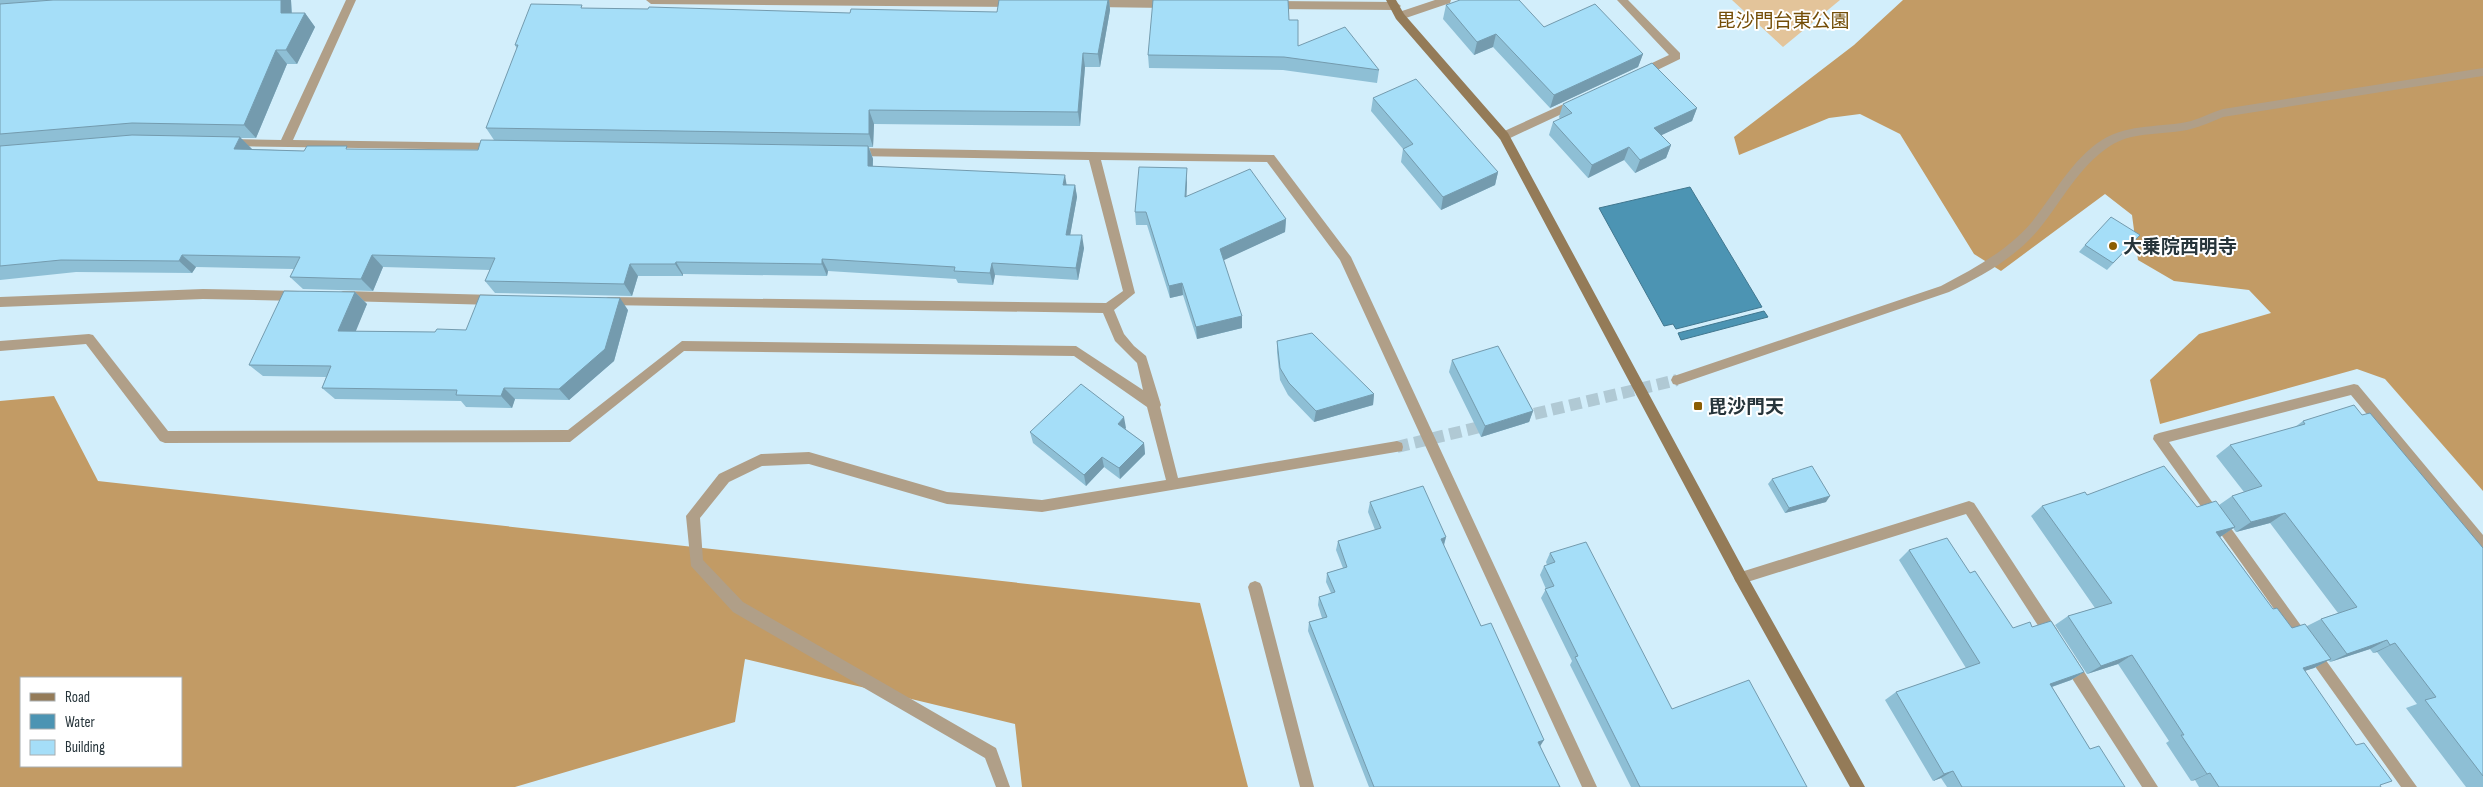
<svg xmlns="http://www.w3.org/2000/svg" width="2483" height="787" font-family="'Sofia Sans Condensed','Noto Sans JP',sans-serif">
	<rect width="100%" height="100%" fill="#d2eefb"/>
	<path fill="#e3c49a" d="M 1732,0 L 1840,0 L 1783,47 Z"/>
	<path fill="#c29b65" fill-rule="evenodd" d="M 1903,0 L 2483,0 L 2483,491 L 2385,379 L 2357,369 L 2160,424 L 2150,380 L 2199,334 L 2271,313 L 2249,290 L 2174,281 L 2138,260 L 2132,215 L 2105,194 L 2001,271 L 1974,254 L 1900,134 L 1860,114 L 1829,118 L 1739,155 L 1734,137 L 1854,45 Z
		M 54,396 L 98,481 L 1200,603 L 1248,787 L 1022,787 L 1015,724 L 745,659 L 735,722 L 515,787 L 0,787 L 0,401 ZM 21,678 L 181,678 L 181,766 L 21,766 Z"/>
	<path fill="#4c94b3" stroke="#41778f" d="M 1690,187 L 1762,307 L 1676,329 L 1673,324 L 1664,326 L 1599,208 Z
		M 1764,311 L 1768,317 L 1681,340 L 1678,333 Z"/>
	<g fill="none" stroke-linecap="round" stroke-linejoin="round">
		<path stroke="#b0c9d4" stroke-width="12" stroke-dasharray="12 6" stroke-linecap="butt" d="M 1517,418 L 1677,380
			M 1397,447 L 1492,424"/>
		<path fill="#b09f88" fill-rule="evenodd" d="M 346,0 L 356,0 L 293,140 L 495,143 L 499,144 L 501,147 L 499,150 L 226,146 L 224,143 L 226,140 L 230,139 L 281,140 Z
			M 646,0 L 1018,0 L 1021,3 L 1016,7 L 651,4 Z
			M 1091,0 L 1168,0 L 1173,4 L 1168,8 L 1093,7 L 1088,3 Z
			M 1435,0 L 1451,0 L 1450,3 L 1400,20 L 1395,16 L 1396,13 Z
			M 1617,0 L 1628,0 L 1680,53 L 1680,59 L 1645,76 L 1637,76 L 1636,73 L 1637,70 L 1669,55 Z
			M 1273,1 L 1396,2 L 1401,6 L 1396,10 L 1273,9 L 1268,5 Z
			M 2483,68 L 2483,76 L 2223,117 C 2213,121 2202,126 2191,129 C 2164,136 2135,130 2110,146 C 2079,166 2062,201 2039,229 C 2015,258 1982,276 1949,292 L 1677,385 L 1673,384 L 1671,380 L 1673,376 L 1677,375 L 1941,286 C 1973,269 2007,251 2031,223 C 2054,195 2071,160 2102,140 C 2130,123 2161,128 2191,121 C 2202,118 2212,112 2223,109 Z
			M 1577,98 L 1582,102 L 1581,105 L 1508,139 L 1500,139 L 1498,136 L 1500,133 Z
			M 855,148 L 1274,155 L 1351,257 L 1597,787 L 1582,787 L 1340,260 L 1267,162 L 1101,160 L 1135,293 L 1114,310 L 1124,334 L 1134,346 L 1146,356 L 1161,405 L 1160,407 L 1178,478 L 1397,441 L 1402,443 L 1403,447 L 1402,451 L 1042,512 L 947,504 L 809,464 L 762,466 L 729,482 L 700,518 L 703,560 L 743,602 L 996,748 L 1010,787 L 996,787 L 985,758 L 733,612 L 691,566 L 686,516 L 719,474 L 761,454 L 809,452 L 947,492 L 1042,500 L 1166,480 L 1147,407 L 1074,356 L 684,351 L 570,442 L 165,443 L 160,441 L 86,344 L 0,351 L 0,341 L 89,334 L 93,335 L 168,431 L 568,430 L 682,341 L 1076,346 L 1143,390 L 1137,363 L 1115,341 L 1103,313 L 604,305 L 602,302 L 604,299 L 608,297 L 1106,303 L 1123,291 L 1089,160 L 855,156 L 849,152 Z
			M 203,289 L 298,291 L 302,293 L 304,296 L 302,299 L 298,301 L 203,299 L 0,307 L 0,297 Z
			M 343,291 L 495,295 L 499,297 L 501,300 L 499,303 L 495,305 L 343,301 L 339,299 L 337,296 L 339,293 Z
			M 2354,384 L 2358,385 L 2483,535 L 2483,551 L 2478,549 L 2351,395 L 2169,442 L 2417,787 L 2401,787 L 2153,439 L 2154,435 L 2159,433 Z
			M 1969,501 L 1974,503 L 2058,631 L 2060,636 L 2058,641 L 2053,643 L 2048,641 L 1966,514 L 1741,584 L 1736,582 L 1734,578 L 1736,574 L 1741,572 Z
			M 1255,581 L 1260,583 L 1262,587 L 1314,787 L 1300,787 L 1248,587 L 1250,583 Z
			M 2069,654 L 2074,656 L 2158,787 L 2142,787 L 2064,666 L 2062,661 L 2064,656 Z"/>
		<path fill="#947b58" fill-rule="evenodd" d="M 1386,0 L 1396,0 L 1404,14 L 1508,133 L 1746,574 L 1865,787 L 1850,787 L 1736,582 L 1500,139 L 1396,19 Z"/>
	</g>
	<path fill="#8ebfd5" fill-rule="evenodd" d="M 0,0 L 291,0 L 292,13 L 305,13 L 315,27 L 297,64 L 287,64 L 256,138 L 240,138 L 252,149 L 304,151 L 350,149 L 478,150 L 494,140 L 486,128 L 517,49 L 515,45 L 583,8 L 850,13 L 997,12 L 1109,0 L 1110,10 L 1100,67 L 1085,67 L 1080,126 L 874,124 L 873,147 L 869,147 L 873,159 L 873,166 L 1075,185 L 1077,197 L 1070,235 L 1084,248 L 1078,280 L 995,275 L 993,285 L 958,283 L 956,279 L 828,271 L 827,276 L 683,274 L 683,276 L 638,276 L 632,296 L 495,293 L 485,281 L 490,270 L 383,267 L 373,291 L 303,289 L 290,277 L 294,269 L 196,267 L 192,273 L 76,272 L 0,280 Z
		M 1446,5 L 1544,27 L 1643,54 L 1638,67 L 1550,108 L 1493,47 L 1474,55 L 1443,19 Z
		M 1289,20 L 1298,46 L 1379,70 L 1377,83 L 1283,70 L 1149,68 L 1148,55 Z
		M 1373,98 L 1498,172 L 1495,185 L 1441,210 L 1401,162 L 1403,149 L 1371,111 Z
		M 1563,104 L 1697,108 L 1692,121 L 1661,135 L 1671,145 L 1666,158 L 1635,173 L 1624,160 L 1588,178 L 1549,135 L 1553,122 L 1560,119 L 1559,117 Z
		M 1187,181 L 1186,197 L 1286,219 L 1285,232 L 1223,260 L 1242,328 L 1197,339 L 1183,295 L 1170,298 L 1147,225 L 1136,225 L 1135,212 Z
		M 2140,235 L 2107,270 L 2079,252 L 2085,245 Z
		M 355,292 L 367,304 L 355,331 L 435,332 L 466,330 L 628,310 L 614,361 L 569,400 L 515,399 L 512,408 L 466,407 L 461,401 L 335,399 L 322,388 L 326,377 L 263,376 L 249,365 Z
		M 1277,341 L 1374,394 L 1373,405 L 1314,422 L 1288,395 L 1280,380 L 1277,352 Z
		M 1452,360 L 1533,411 L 1529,422 L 1481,437 L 1449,372 Z
		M 2362,415 L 2483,548 L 2483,787 L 2466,787 L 2406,708 L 2417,704 L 2377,652 L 2373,653 L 2370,649 L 2330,662 L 2328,660 L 2314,668 L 2304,671 L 2381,787 L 2199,787 L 2195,780 L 2191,781 L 2166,743 L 2169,741 L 2118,664 L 2087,674 L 2055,625 L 2068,616 L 2095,608 L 2031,516 L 2042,506 L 2087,495 L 2197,507 L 2219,505 L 2232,496 L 2244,492 L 2216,456 L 2230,445 L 2295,427 L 2303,421 ZM 2270,523 L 2338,613 L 2321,619 L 2307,626 L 2292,628 L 2273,609 L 2220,537 L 2233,528 L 2236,532 Z
		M 1126,428 L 1125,429 L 1144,443 L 1145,454 L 1120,479 L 1104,467 L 1086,486 L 1033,443 L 1030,432 Z
		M 1772,479 L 1826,502 L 1785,513 L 1768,484 Z
		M 1370,502 L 1446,537 L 1444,546 L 1481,626 L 1560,787 L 1369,787 L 1308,631 L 1309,622 L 1322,618 L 1318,605 L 1319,597 L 1331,593 L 1326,582 L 1327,573 L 1343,568 L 1336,550 L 1338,541 L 1375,530 L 1368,512 Z
		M 1909,550 L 1970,573 L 2013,628 L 2032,627 L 2084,672 L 2071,680 L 2052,687 L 2090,749 L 2125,787 L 1947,787 L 1941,778 L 1933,781 L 1885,700 L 1896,692 L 1966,668 L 1899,560 Z
		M 1550,553 L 1672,709 L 1807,787 L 1631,787 L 1570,665 L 1572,661 L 1541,598 L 1546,589 L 1540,575 L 1544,566 L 1547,565 L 1546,562 Z"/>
	<path fill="#749bae" d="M 281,0 L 291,0 L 292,26 L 281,13 Z
		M 1108,0 L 1109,0 L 1110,10 L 1100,67 L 1098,54 Z
		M 305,13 L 315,27 L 297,64 L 286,50 Z
		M 1496,34 L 1493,47 L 1474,55 L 1477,42 Z
		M 276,50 L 287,64 L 256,138 L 244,125 Z
		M 1083,53 L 1085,67 L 1080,126 L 1078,112 Z
		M 1643,54 L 1638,67 L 1550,108 L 1554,95 Z
		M 1697,108 L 1692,121 L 1649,141 L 1654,128 Z
		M 869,110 L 874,124 L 873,147 L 869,134 Z
		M 240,137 L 252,149 L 234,149 Z
		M 1671,145 L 1666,158 L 1635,173 L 1640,160 Z
		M 868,146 L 873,159 L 872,178 L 868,166 Z
		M 1629,147 L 1624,160 L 1588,178 L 1592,165 Z
		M 1187,168 L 1187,181 L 1186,210 L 1185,197 Z
		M 1498,172 L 1495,185 L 1441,210 L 1443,197 Z
		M 1065,175 L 1067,187 L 1063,185 Z
		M 1075,185 L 1077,197 L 1068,247 L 1066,235 Z
		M 1286,219 L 1285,232 L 1220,262 L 1220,249 Z
		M 1082,235 L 1084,248 L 1078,280 L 1076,268 Z
		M 182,255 L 196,267 L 192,273 L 179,261 Z
		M 372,255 L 383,267 L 373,291 L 361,279 Z
		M 822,259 L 828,271 L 827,276 L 822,264 Z
		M 676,262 L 683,274 L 683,276 L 675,264 Z
		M 992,263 L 995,275 L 993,285 L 990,273 Z
		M 630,264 L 638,276 L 632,296 L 624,284 Z
		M 1182,283 L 1183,295 L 1170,298 L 1169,286 Z
		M 355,292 L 367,304 L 351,343 L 338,331 Z
		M 620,298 L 628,310 L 614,361 L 569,400 L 559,389 Z
		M 1242,316 L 1242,328 L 1197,339 L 1196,327 Z
		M 504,388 L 515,399 L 512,408 L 501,396 Z
		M 1374,394 L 1373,405 L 1314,422 L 1316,411 Z
		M 1533,411 L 1529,422 L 1481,437 L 1485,426 Z
		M 1124,417 L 1126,428 L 1120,435 L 1118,424 Z
		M 1144,443 L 1145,454 L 1120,479 L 1119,468 Z
		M 1102,457 L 1104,467 L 1086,486 L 1084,475 Z
		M 1830,496 L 1826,502 L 1785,513 L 1789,508 Z
		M 2285,513 L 2270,523 L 2236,532 L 2251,522 Z
		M 2235,527 L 2220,537 L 2202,542 L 2216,532 Z
		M 1446,537 L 1443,547 L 1441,539 Z
		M 2387,640 L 2370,649 L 2330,662 L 2347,654 Z
		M 2395,643 L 2377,652 L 2373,653 L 2390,645 Z
		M 2132,655 L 2118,664 L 2087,674 L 2101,666 Z
		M 2331,659 L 2314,668 L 2286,677 L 2303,668 Z
		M 2084,672 L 2071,680 L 2037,692 L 2050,684 Z
		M 1544,740 L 1539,748 L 1538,742 Z
		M 1953,771 L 1941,778 L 1933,781 L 1944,774 Z
		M 2210,773 L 2195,780 L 2191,781 L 2207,774 Z"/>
	<path fill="#a5def8" stroke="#749bae" d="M 53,0 L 281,0 L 281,13 L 305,13 L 286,50 L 276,50 L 244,125 L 132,123 L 0,134 L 0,4 Z
		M 999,0 L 1108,0 L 1098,54 L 1083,53 L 1078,112 L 869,110 L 869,134 L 486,128 L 518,45 L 515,45 L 531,4 L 582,5 L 581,8 L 648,9 L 649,7 L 850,13 L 851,9 L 997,12 Z
		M 1153,0 L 1288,0 L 1289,20 L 1298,20 L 1298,46 L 1345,27 L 1379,70 L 1284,57 L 1148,55 Z
		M 1460,0 L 1519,0 L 1544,27 L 1595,4 L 1643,54 L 1554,95 L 1496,34 L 1477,42 L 1446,5 Z
		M 1652,63 L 1697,108 L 1654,128 L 1671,145 L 1640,160 L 1629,147 L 1592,165 L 1553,122 L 1572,113 L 1563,104 Z
		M 1416,79 L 1498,172 L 1443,197 L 1403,149 L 1413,144 L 1373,98 Z
		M 132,135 L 240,137 L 234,149 L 304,151 L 307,146 L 347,146 L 346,149 L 478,150 L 481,140 L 868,146 L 868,166 L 1065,175 L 1063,185 L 1075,185 L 1066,235 L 1082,235 L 1076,268 L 992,263 L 990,273 L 954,271 L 955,267 L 822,259 L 822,264 L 676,262 L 675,264 L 630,264 L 624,284 L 485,281 L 495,258 L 372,255 L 361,279 L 290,277 L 300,257 L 182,255 L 179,261 L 61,260 L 0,266 L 0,146 Z
		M 1139,167 L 1187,168 L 1185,197 L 1250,169 L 1286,219 L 1220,249 L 1242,316 L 1196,327 L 1182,283 L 1169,286 L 1146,212 L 1135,212 Z
		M 2111,217 L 2140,235 L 2113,263 L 2085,245 Z
		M 284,291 L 355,292 L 338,331 L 435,332 L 437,329 L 466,330 L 480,295 L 620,298 L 605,349 L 559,389 L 504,388 L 501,396 L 456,395 L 457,390 L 322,388 L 331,366 L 249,365 Z
		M 1312,333 L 1374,394 L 1316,411 L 1289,383 L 1280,368 L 1277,341 Z
		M 1498,346 L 1533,411 L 1485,426 L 1452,360 Z
		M 1081,384 L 1124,417 L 1118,424 L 1144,443 L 1119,468 L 1102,457 L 1084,475 L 1030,432 Z
		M 2354,405 L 2362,415 L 2370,413 L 2483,548 L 2483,776 L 2425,700 L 2436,697 L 2395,643 L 2390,645 L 2387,640 L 2347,654 L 2321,619 L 2357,607 L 2285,513 L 2251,522 L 2232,496 L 2262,486 L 2230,445 L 2305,424 L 2303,421 Z
		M 1812,466 L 1830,496 L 1789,508 L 1772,479 Z
		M 2164,466 L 2197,507 L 2216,501 L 2235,527 L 2216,532 L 2273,609 L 2277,608 L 2292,628 L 2305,624 L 2331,659 L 2303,668 L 2356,745 L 2364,743 L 2392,781 L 2380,785 L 2381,787 L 2219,787 L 2210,773 L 2207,774 L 2181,735 L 2184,735 L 2132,655 L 2101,666 L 2068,616 L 2112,603 L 2042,506 L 2085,492 L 2087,495 Z
		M 1423,486 L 1446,537 L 1441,539 L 1481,626 L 1491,623 L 1544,740 L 1538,742 L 1560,787 L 1374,787 L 1309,622 L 1327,617 L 1319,597 L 1335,592 L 1327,573 L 1347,567 L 1338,541 L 1381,528 L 1370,502 Z
		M 1947,538 L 1970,573 L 1975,571 L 2013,628 L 2030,622 L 2032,627 L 2051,621 L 2084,672 L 2050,684 L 2090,749 L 2099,746 L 2125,787 L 1962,787 L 1953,771 L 1944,774 L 1896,692 L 1980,663 L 1909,550 Z
		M 1586,542 L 1672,709 L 1749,680 L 1807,787 L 1640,787 L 1575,657 L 1578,656 L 1545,589 L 1554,586 L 1544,566 L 1555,562 L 1550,553 Z"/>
	<g fill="#8b5d03" stroke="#fff" stroke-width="2">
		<circle cx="2113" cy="246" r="5"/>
		<rect x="1693" y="401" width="10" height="10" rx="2.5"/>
	</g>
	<g text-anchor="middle" stroke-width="4" stroke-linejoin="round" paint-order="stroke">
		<g font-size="19" fill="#734d07" stroke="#fff">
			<text x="1783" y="27">毘沙門台東公園</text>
		</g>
		<g font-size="19" font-weight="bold" fill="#26343a" stroke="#fff" text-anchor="start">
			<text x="2123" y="253">大乗院西明寺</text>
			<text x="1708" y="413">毘沙門天</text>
		</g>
	</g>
	<rect x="20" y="677" width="162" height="90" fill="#ffffff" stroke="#a8aeb0"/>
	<rect x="30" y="693" width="25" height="8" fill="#947b58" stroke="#a8aeb0"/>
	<text x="65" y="702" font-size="15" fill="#26343a">Road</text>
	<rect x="30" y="714" width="25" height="15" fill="#4c94b3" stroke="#a8aeb0"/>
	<text x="65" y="727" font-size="15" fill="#26343a">Water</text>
	<rect x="30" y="740" width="25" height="15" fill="#a5def8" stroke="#a8aeb0"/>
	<text x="65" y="752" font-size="15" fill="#26343a">Building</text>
</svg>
